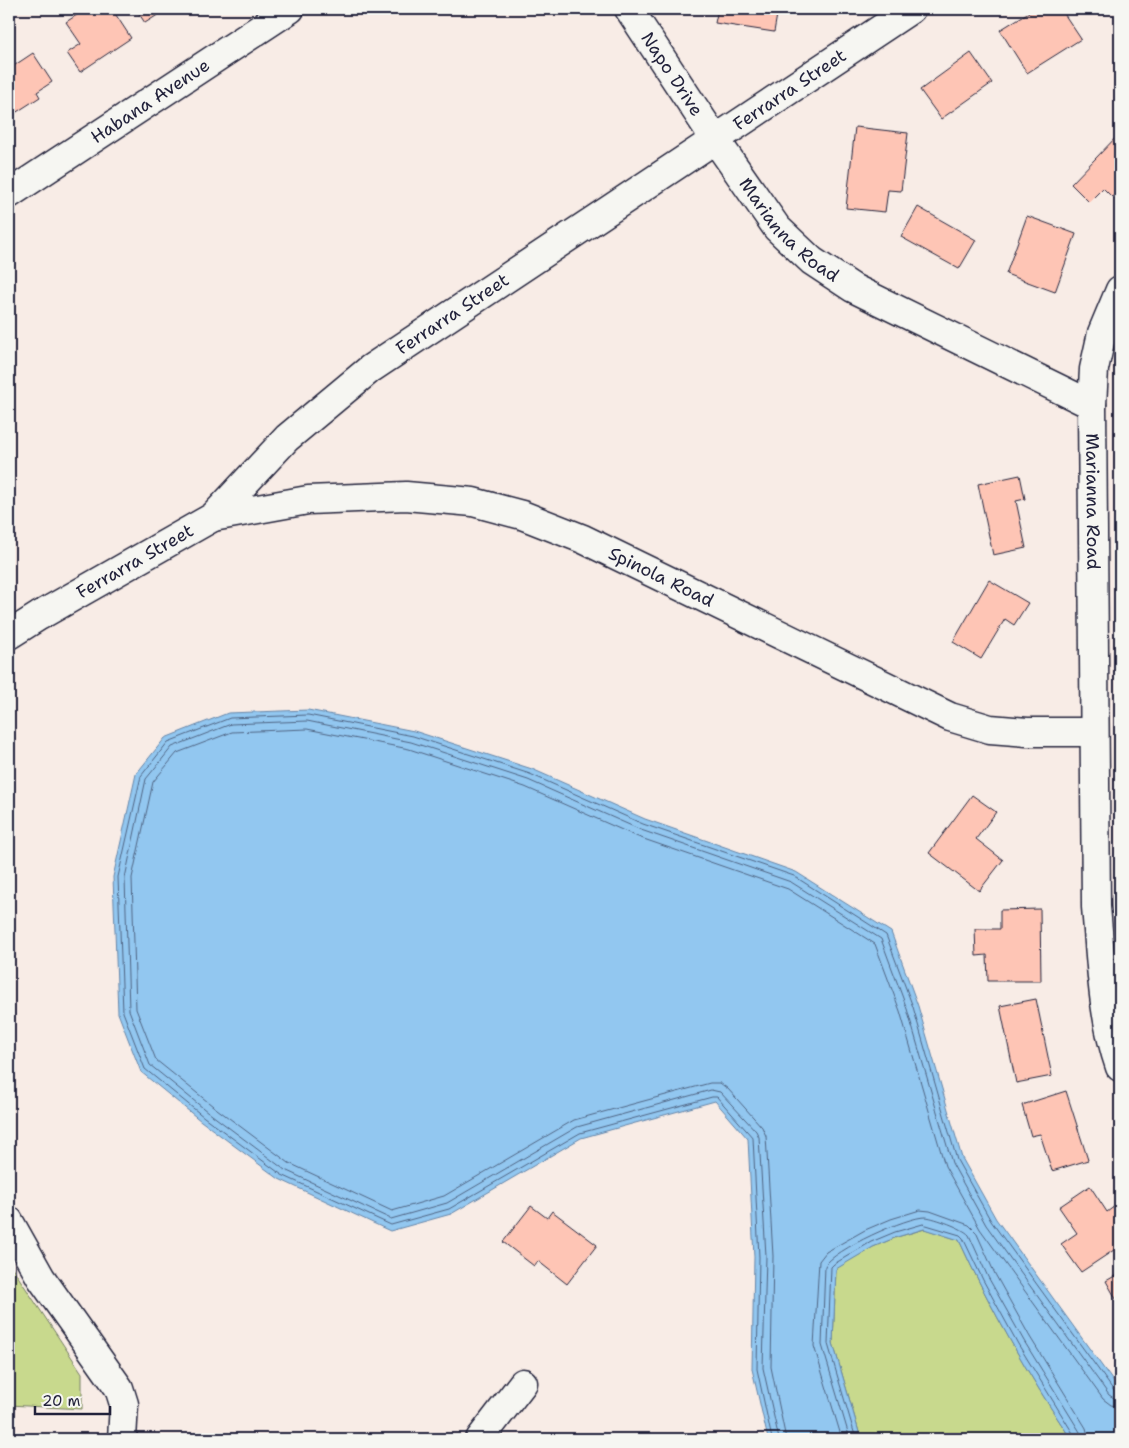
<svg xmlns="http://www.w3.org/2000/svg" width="1129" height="1448" font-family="'Shantell Sans',sans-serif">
	<rect width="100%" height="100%" fill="#f8ece6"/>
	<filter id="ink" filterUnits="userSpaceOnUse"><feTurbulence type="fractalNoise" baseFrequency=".02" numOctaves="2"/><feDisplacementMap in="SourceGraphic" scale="10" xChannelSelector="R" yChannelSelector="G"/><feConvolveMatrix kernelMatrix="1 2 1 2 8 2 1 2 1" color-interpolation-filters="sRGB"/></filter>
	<g filter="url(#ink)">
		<path fill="#c8d98d" stroke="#757e64" d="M 925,1229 L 959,1240 C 991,1310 1029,1376 1071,1439 L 861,1439 L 833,1343 L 836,1268 L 873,1247 L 897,1237 Z
			M 9,1263 L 82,1373 L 82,1409 L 9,1405 Z"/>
		<path fill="#92c7f0" stroke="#6585a8" d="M 308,710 L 414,731 L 532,769 L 645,819 L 796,872 L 891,932 L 918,1006 L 962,1158 L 996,1219 L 1120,1391 L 1120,1439 L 1071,1439 C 1029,1376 991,1310 959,1240 L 924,1229 L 897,1237 L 873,1247 L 836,1269 L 833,1343 L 861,1439 L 768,1439 L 752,1369 L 754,1257 L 748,1139 L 715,1101 L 581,1138 L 451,1214 L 390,1231 L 279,1179 L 201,1121 L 141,1072 L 118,1013 L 113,877 L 136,774 L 165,738 L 228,713 Z"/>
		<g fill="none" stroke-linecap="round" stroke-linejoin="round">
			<path stroke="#4f6483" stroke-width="1" d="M 772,1439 L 757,1369 L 759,1257 L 753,1138 L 717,1097 L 712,1097 L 580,1133 L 449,1209 L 391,1225 L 282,1175 L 204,1117 L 145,1069 L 123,1012 L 118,877 L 141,776 L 168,742 L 230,718 L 308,715 L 413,736 L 530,774 L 643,824 L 794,876 L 886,935 L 913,1007 L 957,1160 L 991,1221 L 1114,1391 L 1120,1393
				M 779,1439 L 763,1368 L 766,1256 L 759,1137 L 756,1131 L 720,1092 L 711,1090 L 577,1127 L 447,1203 L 391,1219 L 285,1170 L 208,1112 L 150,1065 L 129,1010 L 125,878 L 146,779 L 172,747 L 231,724 L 307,721 L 411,742 L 528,780 L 641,830 L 791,882 L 881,939 L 907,1009 L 952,1163 L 986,1225 L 1109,1395 L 1114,1398 L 1120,1399
				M 786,1439 L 771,1367 L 773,1256 L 766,1136 L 762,1127 L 728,1089 L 720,1083 L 710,1083 L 574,1120 L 444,1196 L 392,1211 L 289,1163 L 213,1106 L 156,1060 L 136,1009 L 132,878 L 153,782 L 177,753 L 232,732 L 307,729 L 409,749 L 525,787 L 638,837 L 788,889 L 875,944 L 900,1011 L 945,1166 L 980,1229 L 1103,1399 L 1111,1405 L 1120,1407
				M 842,1439 L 814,1346 L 819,1261 L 826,1252 L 865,1230 L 891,1219 L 920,1210 L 930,1211 L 969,1225 L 976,1232 L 995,1274 L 1030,1337 L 1086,1428 L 1089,1439
				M 850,1439 L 822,1345 L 825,1266 C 833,1250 908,1216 926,1217 C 935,1218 963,1228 969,1235 L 988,1277 L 1024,1341 L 1080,1432 L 1081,1439
				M 856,1439 L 828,1344 L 831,1267 L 834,1264 L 871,1242 L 895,1232 L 923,1224 L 960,1235 L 963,1238 L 983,1280 L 1018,1344 L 1074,1435 L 1075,1439"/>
		</g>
		<path fill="#fec5b5" stroke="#22223b" d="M 86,9 L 119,9 L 114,12 L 131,38 L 80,72 L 67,53 L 81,44 L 66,22 Z
			M 136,9 L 167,9 L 145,23 Z
			M 718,9 L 778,9 L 774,32 L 715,23 Z
			M 1034,9 L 1061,9 L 1081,39 L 1027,73 L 1000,30 Z
			M 33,53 L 52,82 L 37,92 L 40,97 L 9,117 L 9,69 Z
			M 971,53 L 992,83 L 941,119 L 920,90 Z
			M 855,127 L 908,133 L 901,191 L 888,190 L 885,212 L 846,208 Z
			M 1120,133 L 1120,189 L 1112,197 L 1103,188 L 1089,202 L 1071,184 Z
			M 918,207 L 976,240 L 959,269 L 901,237 Z
			M 1027,216 L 1076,234 L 1055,292 L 1006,274 Z
			M 1020,475 L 1025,499 L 1016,501 L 1026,548 L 993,555 L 978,484 Z
			M 989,580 L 1028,603 L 1014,625 L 1005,619 L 981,659 L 953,642 Z
			M 972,795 L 996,812 L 976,839 L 1003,860 L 979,891 L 929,853 Z
			M 1040,909 L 1041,981 L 988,981 L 987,955 L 976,956 L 975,929 L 1000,929 L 1000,910 Z
			M 1036,999 L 1052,1076 L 1016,1083 L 1000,1006 Z
			M 1066,1091 L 1088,1160 L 1052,1171 L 1040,1134 L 1031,1136 L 1022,1105 Z
			M 1090,1186 L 1107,1212 L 1115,1206 L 1120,1214 L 1120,1246 L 1081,1272 L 1061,1244 L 1077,1233 L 1059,1207 Z
			M 531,1206 L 547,1218 L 552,1211 L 597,1245 L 567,1284 L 538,1261 L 534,1266 L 503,1242 Z
			M 1120,1273 L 1120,1306 L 1106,1281 Z"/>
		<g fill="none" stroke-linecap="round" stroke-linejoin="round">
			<defs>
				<g id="street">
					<path id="s1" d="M 629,9 L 715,139 L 777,228 L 812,261 L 853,288 L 1092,405"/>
					<path id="s2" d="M 9,194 L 290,9"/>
					<path id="s3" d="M 1120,290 L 1102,333 L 1094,369 L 1092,405 L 1096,907 C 1101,961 1102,1016 1120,1067"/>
					<path id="s4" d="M 213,517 L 308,500 L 406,496 L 473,502 L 522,515 L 583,539 L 950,717 L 990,729 L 1027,732 L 1094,732"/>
					<path id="s5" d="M 9,635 L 39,616 L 213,517 L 287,438 L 370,369 L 911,9"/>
					<path d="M 9,1221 L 41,1278 L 119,1388 L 124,1404 L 122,1439"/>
					<path d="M 480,1439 L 523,1383"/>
				</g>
			</defs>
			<use href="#street" stroke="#22223b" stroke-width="31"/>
			<use href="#street" stroke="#f6f6f2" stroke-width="28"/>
		</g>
	</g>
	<g text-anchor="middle" stroke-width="4" stroke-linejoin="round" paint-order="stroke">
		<g font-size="18" fill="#22223b" stroke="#f6f6f2">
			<text dy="6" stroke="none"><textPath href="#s1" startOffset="78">Napo Drive</textPath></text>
			<text dy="6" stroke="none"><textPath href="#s5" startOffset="956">Ferrarra Street</textPath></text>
			<text dy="6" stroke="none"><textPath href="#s2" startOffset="169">Habana Avenue</textPath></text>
			<text dy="6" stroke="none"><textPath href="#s1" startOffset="274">Marianna Road</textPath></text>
			<text dy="6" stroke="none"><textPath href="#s5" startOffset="551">Ferrarra Street</textPath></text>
			<text dy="6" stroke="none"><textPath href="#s3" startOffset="216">Marianna Road</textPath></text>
			<text dy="6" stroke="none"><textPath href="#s5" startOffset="146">Ferrarra Street</textPath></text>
			<text dy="6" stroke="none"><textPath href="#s4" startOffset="465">Spinola Road</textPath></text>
		</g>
	</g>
	<rect width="1129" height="1448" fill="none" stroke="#f6f6f2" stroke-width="30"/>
	<rect x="15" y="15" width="1099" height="1418" fill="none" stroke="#22223b" stroke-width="2" filter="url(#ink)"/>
	<path d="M35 1406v8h75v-8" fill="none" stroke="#22223b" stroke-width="2.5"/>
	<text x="42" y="1406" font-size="15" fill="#22223b" stroke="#f6f6f2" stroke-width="4" paint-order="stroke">20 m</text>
</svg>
